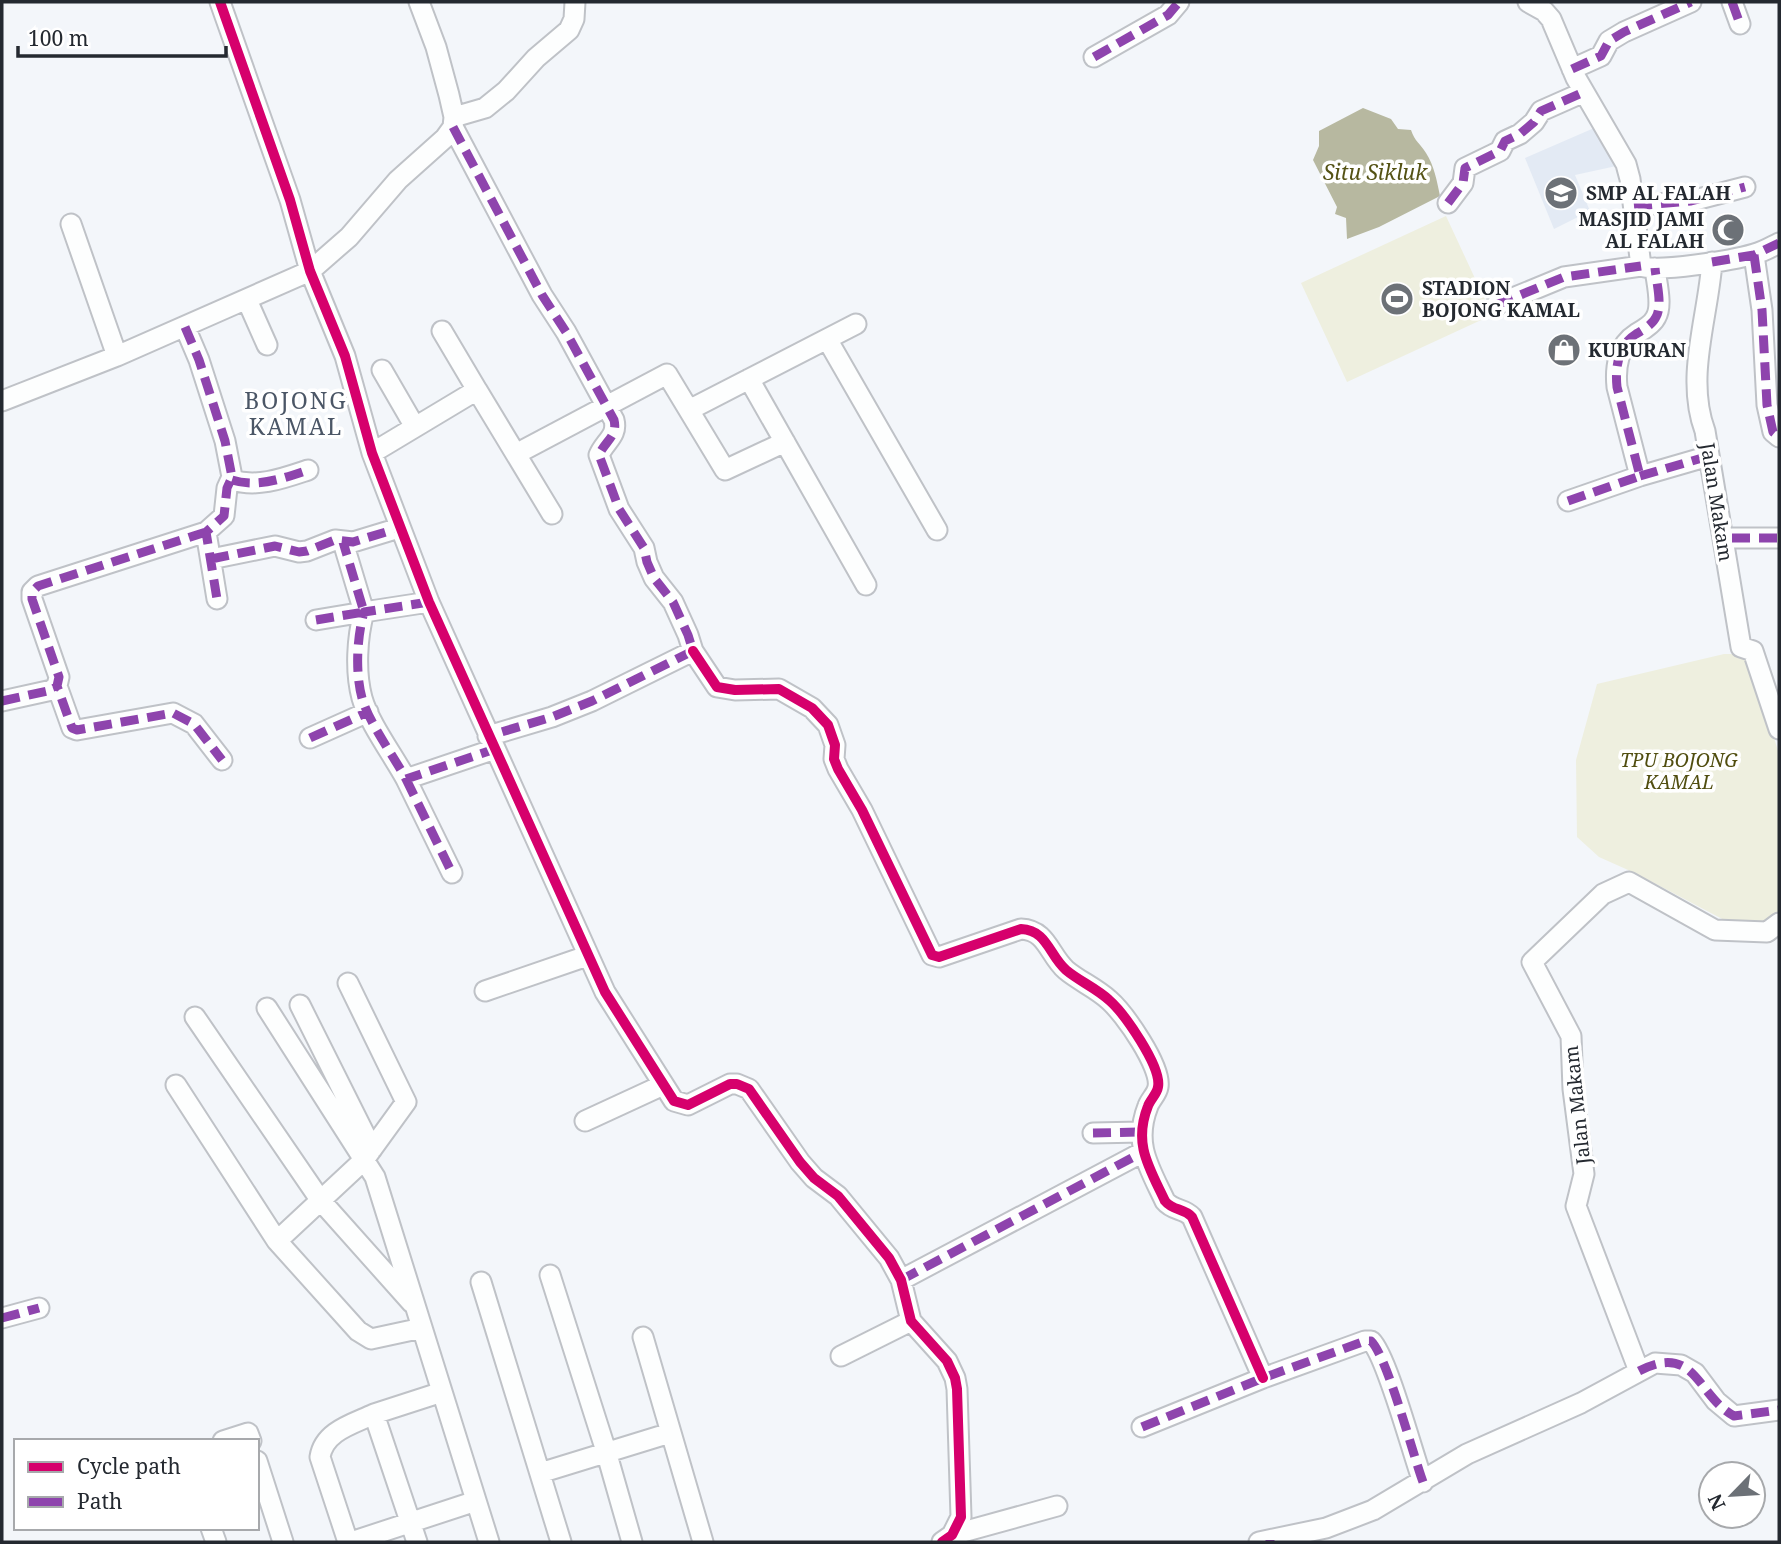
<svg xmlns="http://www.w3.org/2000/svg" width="1781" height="1544" font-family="'Noto Serif',serif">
	<rect width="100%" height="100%" fill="#f3f6fa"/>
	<path fill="#e3eaf4" d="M 1601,125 L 1621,165 L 1575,175 L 1590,211 L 1554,229 L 1525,158 Z"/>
	<path fill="#eeefdf" d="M 1446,216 L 1492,315 L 1347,382 L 1301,283 Z
		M 1724,654 L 1748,654 L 1779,754 L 1779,913 L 1765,924 L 1728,922 L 1637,874 L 1599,857 L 1577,837 L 1576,760 L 1597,684 Z"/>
	<path fill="#b7b8a0" d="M 1363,108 L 1391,119 L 1398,129 L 1411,130 C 1415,142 1420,143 1426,153 C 1434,165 1437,181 1440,196 L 1379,227 L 1347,239 L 1346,218 L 1335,214 L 1337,207 L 1313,160 L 1319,146 L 1319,131 Z"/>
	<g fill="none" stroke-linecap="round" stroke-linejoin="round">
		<defs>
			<path id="minor" d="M 220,2 L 290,200 L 310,271 L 345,356 L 372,453 L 429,602 L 605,992 L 674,1101 L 688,1105 L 730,1084 L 737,1084 L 749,1089 L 800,1162 L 814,1178 L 838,1196 L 889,1258 L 901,1280 L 911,1321 L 947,1361 L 955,1378 L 957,1389 L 961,1517 L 952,1535 L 942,1542
				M 1528,2 L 1544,11 L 1551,19 L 1576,78 L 1626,164 L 1630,179 L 1641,266 C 1657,273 1734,260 1754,254 C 1763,252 1771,247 1779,243
				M 1732,2 L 1740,24
				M 1094,57 L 1168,15 L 1179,2
				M 1572,69 L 1601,56 L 1609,41 L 1624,32 L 1691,2
				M 454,117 L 485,108 L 506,91 L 536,58 L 569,30 L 574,19 L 575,2
				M 453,127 L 542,295 L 566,332 L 614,420 C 618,436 605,441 599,455 L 619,509 L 644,548 L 647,562 L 654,578 L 673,602 L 688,635 L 693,651 L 592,701 L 552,717 L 488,736
				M 1448,203 L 1463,183 L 1465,168 L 1500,151 L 1505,141 L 1520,134 L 1534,122 L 1541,111 L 1584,92
				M 1634,206 L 1691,201 L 1745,187
				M 71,224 L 117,356
				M 1754,255 L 1762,310 L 1767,405 L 1773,432 L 1779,437
				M 1712,262 C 1708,318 1685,377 1705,431 L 1741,647 L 1753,651 L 1779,729
				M 247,300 L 267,345
				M 1496,305 L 1564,277 L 1641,266
				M 185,327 L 199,360 L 225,441 L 232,477 L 227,488 L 224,516 L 206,532 L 217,599
				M 442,331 L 477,390
				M 827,339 L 937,530
				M 382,370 L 415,427
				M 749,379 L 866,585
				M 2,401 L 117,356 L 310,271 L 349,237 L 398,180 L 445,138 L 453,127 L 454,117 L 449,95 L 436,47 L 419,2
				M 689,410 L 856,324
				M 372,453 L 477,390 L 552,514
				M 516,454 L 667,374 L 725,470 L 785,442
				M 1640,476 L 1709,456
				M 232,480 C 258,488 284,478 308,470
				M 1568,501 L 1640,476 L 1617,387 C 1615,368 1618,345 1636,334 C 1643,330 1653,324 1656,317 C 1663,305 1656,281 1655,268
				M 206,532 L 38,586 L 32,592 L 32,599 L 59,677 L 57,686 L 72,728 L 77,730 L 173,713 L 194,724 L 222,760
				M 1732,538 L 1779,538
				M 211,559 L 275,546 L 299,552 L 307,551 L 335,540 L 353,542 L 399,528
				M 429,602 L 364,612 C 357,637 355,672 362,698 C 369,723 393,755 406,779 L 495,749
				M 316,620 L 364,612 L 343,542
				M 693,651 L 717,687 L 735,690 L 779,689 L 812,708 L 828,725 L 835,745 L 834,759 L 838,769 L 862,810 L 932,955 L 939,957 L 1021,929 C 1047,930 1049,955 1066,970 C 1079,981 1096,988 1109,1000 C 1124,1013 1162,1067 1158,1087 C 1157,1094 1150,1100 1148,1106 C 1133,1144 1149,1167 1165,1201 C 1173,1211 1184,1208 1192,1217 L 1263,1378
				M 2,701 L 52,690 L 57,686
				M 310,738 L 368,712
				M 406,779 L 452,873
				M 485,991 L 587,956
				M 300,1005 L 372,1149
				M 267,1008 L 375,1177 L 489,1542
				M 195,1017 L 321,1201 L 412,1303
				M 176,1085 L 277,1241 L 358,1331 L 371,1339 L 422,1328
				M 585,1121 L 663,1085
				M 1093,1133 L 1141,1132
				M 277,1241 L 364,1160 L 406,1102 L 348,983
				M 550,1275 L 606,1451 L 632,1542
				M 901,1280 L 1143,1152
				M 481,1282 L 561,1542
				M 2,1318 L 39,1308
				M 643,1337 L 703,1542
				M 841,1356 L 911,1321
				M 1639,1371 L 1576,1206 L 1584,1174 L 1573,1089 L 1571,1036 L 1532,962 L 1603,894 L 1629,882 L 1715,930 L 1767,932 L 1779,923
				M 1142,1427 L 1263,1378 L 1365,1341 L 1371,1341 C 1387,1356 1413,1455 1423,1482
				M 223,1441 L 248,1433 L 251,1441
				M 257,1461 L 283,1542
				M 540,1473 L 670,1433
				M 211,1528 L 216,1542
				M 952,1535 L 1057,1506
				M 348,1542 L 320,1457 C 324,1431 353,1424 374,1414
				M 351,1542 L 476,1501
				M 417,1542 L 374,1414 L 442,1392
				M 1259,1542 L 1326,1528 L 1373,1510 L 1467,1454 L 1581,1403 L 1655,1363 L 1681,1365 L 1695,1373 L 1716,1401 L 1734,1416 L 1779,1410"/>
		</defs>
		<use href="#minor" stroke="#bfc2c7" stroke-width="23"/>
		<use href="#minor" stroke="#fdfefe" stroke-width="19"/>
		<path stroke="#8e44ad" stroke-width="9" stroke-dasharray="18 9" stroke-linecap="butt" d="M 1732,2 L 1740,24
			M 1094,57 L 1168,15 L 1179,2
			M 1572,69 L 1601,56 L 1609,41 L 1624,32 L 1691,2
			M 453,127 L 542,295 L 566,332 L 614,420 C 618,436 605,441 599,455 L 619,509 L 644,548 L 647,562 L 654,578 L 673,602 L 688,635 L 693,651 L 592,701 L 552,717 L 488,736
			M 1448,203 L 1463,183 L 1465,168 L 1500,151 L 1505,141 L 1520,134 L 1534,122 L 1541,111 L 1584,92
			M 1634,206 L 1691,201 L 1745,187
			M 1754,255 L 1762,310 L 1767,405 L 1773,432 L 1779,437
			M 1712,262 L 1754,255 L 1779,243
			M 1496,305 L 1564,277 L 1641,266
			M 185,327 L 199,360 L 225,441 L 232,477 L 227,488 L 224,516 L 206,532 L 217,599
			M 1640,476 L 1709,456
			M 232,480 C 258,488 284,478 308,470
			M 1568,501 L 1640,476 L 1617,387 C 1615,368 1618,345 1636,334 C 1643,330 1653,324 1656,317 C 1663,305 1656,281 1655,268
			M 206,532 L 38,586 L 32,592 L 32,599 L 59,677 L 57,686 L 72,728 L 77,730 L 173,713 L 194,724 L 222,760
			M 1732,538 L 1779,538
			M 211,559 L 275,546 L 299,552 L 307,551 L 335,540 L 353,542 L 399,528
			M 429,602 L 364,612 C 357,637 355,672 362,698 C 369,723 393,755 406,779 L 495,749
			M 316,620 L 364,612 L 343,542
			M 2,701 L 52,690 L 57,686
			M 310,738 L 368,712
			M 406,779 L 452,873
			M 1093,1133 L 1141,1132
			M 901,1280 L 1143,1152
			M 2,1318 L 39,1308
			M 1639,1371 C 1696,1342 1696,1395 1734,1416 L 1779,1410
			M 1142,1427 L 1263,1378 L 1365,1341 L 1371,1341 C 1387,1356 1413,1455 1423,1482
			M 1270,1540 L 1270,1542"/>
		<defs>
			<path id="cycleway" d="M 220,2 L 290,200 L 310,271 L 345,356 L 372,453 L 429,602 L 605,992 L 674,1101 L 688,1105 L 730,1084 L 737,1084 L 749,1089 L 800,1162 L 814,1178 L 838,1196 L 889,1258 L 901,1280 L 911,1321 L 947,1361 L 955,1378 L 957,1389 L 961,1517 L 952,1535 L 942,1542
				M 693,651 L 717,687 L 735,690 L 779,689 L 812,708 L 828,725 L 835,745 L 834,759 L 838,769 L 862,810 L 932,955 L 939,957 L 1021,929 C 1047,930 1049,955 1066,970 C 1079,981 1096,988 1109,1000 C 1124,1013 1162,1067 1158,1087 C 1157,1094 1150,1100 1148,1106 C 1133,1144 1149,1167 1165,1201 C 1173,1211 1184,1208 1192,1217 L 1263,1378"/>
		</defs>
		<use href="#cycleway" stroke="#fff" stroke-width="15"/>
		<use href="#cycleway" stroke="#d6006c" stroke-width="10"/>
	</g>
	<defs>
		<symbol id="school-disc" viewBox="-11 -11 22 22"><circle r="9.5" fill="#6c7177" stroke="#fff"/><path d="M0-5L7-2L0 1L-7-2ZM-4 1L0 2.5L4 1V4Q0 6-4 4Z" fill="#fff"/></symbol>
		<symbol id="mosque-disc" viewBox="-11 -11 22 22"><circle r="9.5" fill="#6c7177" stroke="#fff"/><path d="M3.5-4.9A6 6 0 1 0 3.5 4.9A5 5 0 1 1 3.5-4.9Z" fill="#fff"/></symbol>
		<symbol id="stadium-disc" viewBox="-11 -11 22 22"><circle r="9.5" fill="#6c7177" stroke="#fff"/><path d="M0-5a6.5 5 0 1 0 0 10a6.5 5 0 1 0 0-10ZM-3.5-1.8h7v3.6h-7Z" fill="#fff"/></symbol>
		<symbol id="shop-disc" viewBox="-11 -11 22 22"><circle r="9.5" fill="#6c7177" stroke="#fff"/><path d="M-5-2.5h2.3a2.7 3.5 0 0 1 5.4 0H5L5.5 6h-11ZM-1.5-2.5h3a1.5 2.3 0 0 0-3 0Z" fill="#fff"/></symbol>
	</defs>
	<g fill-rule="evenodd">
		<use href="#school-disc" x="1542" y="174" width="38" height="38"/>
		<use href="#mosque-disc" x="1709" y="211" width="38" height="38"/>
		<use href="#stadium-disc" x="1378" y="280" width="38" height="38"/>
		<use href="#shop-disc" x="1545" y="331" width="38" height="38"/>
	</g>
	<g text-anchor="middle" stroke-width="7" stroke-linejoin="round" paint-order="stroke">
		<g font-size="19" font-weight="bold" fill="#242930" stroke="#fff" text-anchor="start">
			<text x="1586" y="200">SMP AL FALAH</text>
			<text x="1704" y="226" text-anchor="end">MASJID JAMI<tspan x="1704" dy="22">AL FALAH</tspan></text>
			<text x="1422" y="295">STADION<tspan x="1422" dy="22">BOJONG KAMAL</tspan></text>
			<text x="1588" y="357">KUBURAN</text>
		</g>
		<g font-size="19" fill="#242930" stroke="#fff">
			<text transform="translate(1717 502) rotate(81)" y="7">Jalan Makam</text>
			<text transform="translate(1577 1105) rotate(-96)" y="7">Jalan Makam</text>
		</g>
		<g font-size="19" font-style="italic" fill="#514e10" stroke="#fff">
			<text x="1679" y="767">TPU BOJONG<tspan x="1679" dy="22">KAMAL</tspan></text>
		</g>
		<g font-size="21" font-style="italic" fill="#545214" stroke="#fff">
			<text x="1375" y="180">Situ Sikluk</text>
		</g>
		<g font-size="23" letter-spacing="2" fill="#4b5666" stroke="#fff">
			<text x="296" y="409">BOJONG<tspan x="296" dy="26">KAMAL</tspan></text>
		</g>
	</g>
	<rect width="1781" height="1544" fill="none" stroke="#242930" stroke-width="7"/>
	<rect x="14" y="1439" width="245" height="91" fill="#ffffff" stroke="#a7a9ac" stroke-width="2"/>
	<rect x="28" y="1462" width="35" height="10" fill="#d6006c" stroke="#a7a9ac" stroke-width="2"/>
	<text x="77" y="1474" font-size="21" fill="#242930">Cycle path</text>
	<rect x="28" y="1497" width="35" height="10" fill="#8e44ad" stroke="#a7a9ac" stroke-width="2"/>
	<text x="77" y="1509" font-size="21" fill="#242930">Path</text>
	<g transform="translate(1732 1495) rotate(245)"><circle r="33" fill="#ffffff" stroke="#a7a9ac" stroke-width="2"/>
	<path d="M0-5L12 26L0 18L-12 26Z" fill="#6c7177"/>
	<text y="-10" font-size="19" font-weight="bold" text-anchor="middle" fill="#242930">N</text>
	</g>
	<path d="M18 46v10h208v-10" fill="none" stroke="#242930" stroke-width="3.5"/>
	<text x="28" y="46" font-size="21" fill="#242930" stroke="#ffffff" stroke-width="5" paint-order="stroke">100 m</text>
</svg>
